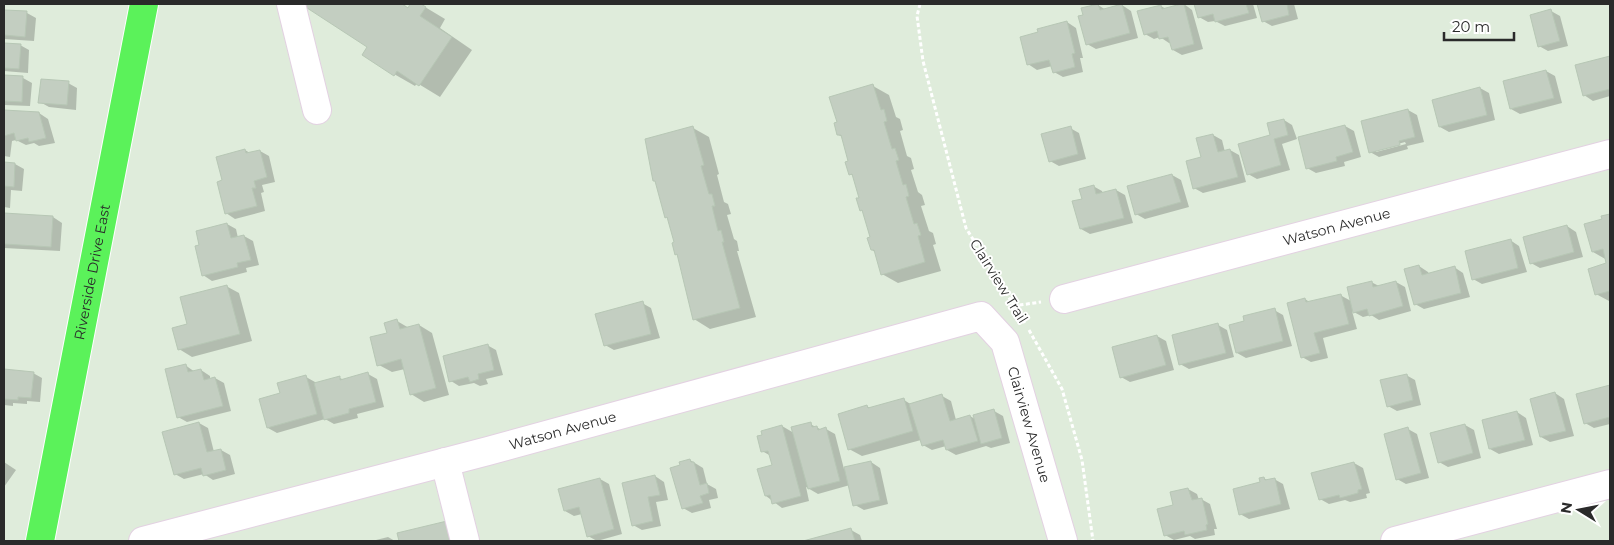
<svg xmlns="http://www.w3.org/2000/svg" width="1614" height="545" font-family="Montserrat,sans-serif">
	<rect width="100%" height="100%" fill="#dfecdb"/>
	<path fill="#0003" fill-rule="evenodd" d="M 307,4 L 406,4 L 405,6 L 409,8 L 412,4 L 420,4 L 445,19 L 440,28 L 472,50 L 440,97 L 417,83 L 415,86 L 394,74 L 369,47 L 306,5 Z
		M 1184,4 L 1192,10 L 1203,49 L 1182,55 L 1173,50 L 1171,43 L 1169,43 L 1160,37 L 1154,39 L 1145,34 L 1161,6 L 1166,9 Z
		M 1196,4 L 1253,4 L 1257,18 L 1225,26 L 1215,21 L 1208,22 L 1199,17 Z
		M 1258,4 L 1294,4 L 1298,19 L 1272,26 L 1263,21 Z
		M 1098,5 L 1106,10 L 1122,5 L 1131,11 L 1138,38 L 1096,49 L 1087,44 L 1084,16 Z
		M 4,11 L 27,13 L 36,18 L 34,41 L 4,39 Z
		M 1551,11 L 1560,16 L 1568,46 L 1548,51 L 1539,46 Z
		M 1067,22 L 1076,28 L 1083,58 L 1080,58 L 1083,72 L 1063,77 L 1054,72 L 1052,66 L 1037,70 L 1028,64 Z
		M 4,44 L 20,45 L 29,50 L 28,73 L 4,71 Z
		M 1610,57 L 1610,96 L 1593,101 L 1584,95 L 1577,66 Z
		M 1546,71 L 1555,76 L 1562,103 L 1520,114 L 1511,109 L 1504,82 Z
		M 4,77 L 23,78 L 32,83 L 30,106 L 4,105 Z
		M 68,83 L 77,88 L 76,110 L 49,107 L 40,102 Z
		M 873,86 L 889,95 L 896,117 L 900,119 L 903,130 L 900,131 L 907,156 L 911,158 L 914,169 L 911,170 L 918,192 L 922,195 L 925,205 L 921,206 L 929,231 L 933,233 L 936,244 L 933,245 L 941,271 L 898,283 L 882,274 L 875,252 L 872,250 L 872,238 L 864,212 L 861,210 L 860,199 L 854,176 L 850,174 L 850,162 L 843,137 L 838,135 Z
		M 1480,88 L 1489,93 L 1495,120 L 1449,132 L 1440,127 Z
		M 1408,110 L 1417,115 L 1424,142 L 1407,146 L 1408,149 L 1379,157 L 1370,152 ZM 1405,142 L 1406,144 L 1376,152 L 1376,150 Z
		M 4,111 L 39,113 L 48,119 L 55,143 L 39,146 L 34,143 L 26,145 L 16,140 L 12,141 L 10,157 L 4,156 Z
		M 1284,120 L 1292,125 L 1297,139 L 1282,144 L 1290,170 L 1257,179 L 1248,174 L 1272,135 Z
		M 1345,126 L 1354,131 L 1361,157 L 1344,162 L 1345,166 L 1316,173 L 1307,168 Z
		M 693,128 L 709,137 L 719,174 L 717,175 L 724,202 L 728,204 L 731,214 L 727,215 L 734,239 L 737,241 L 739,251 L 737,251 L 756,317 L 710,329 L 694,319 L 679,256 L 676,254 L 676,243 L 669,219 L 666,217 L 657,182 L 654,181 Z
		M 1070,128 L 1079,133 L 1086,159 L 1059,166 L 1050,161 Z
		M 1213,135 L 1222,140 L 1225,152 L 1230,150 L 1239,155 L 1246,182 L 1203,193 L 1194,188 L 1203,158 Z
		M 245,150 L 250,153 L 260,151 L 269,156 L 275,182 L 262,185 L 264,192 L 261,193 L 265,211 L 235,219 L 226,213 L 224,181 Z
		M 4,163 L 15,164 L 24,169 L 22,191 L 11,190 L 10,208 L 4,207 Z
		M 1172,175 L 1181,180 L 1189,207 L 1145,219 L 1136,214 L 1129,187 Z
		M 1093,186 L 1102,191 L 1103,194 L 1116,190 L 1125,195 L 1133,223 L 1090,234 L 1081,229 L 1083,199 Z
		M 4,214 L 53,217 L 62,223 L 60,251 L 4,248 Z
		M 1610,215 L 1610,301 L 1609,301 L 1596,294 L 1608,264 L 1607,260 L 1593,252 L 1604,220 L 1603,217 Z
		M 227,224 L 236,229 L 238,238 L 244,236 L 253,241 L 259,265 L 246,268 L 247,272 L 212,281 L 203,275 Z
		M 1567,226 L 1576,232 L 1583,257 L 1540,268 L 1531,263 Z
		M 1510,240 L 1519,246 L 1527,272 L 1482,284 L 1473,279 Z
		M 1419,266 L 1428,272 L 1429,274 L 1454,267 L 1463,273 L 1470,297 L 1424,309 L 1415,304 Z
		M 1371,282 L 1379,286 L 1396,282 L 1405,287 L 1411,311 L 1379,320 L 1371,315 L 1363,317 L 1352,311 L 1357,329 L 1323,338 L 1328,358 L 1311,362 L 1302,357 L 1305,299 L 1311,303 L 1340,295 L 1351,301 Z
		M 226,286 L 239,293 L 252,341 L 192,357 L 179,349 L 189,324 Z
		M 642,303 L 651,308 L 660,338 L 614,350 L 605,345 Z
		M 1274,310 L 1283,315 L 1292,346 L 1246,358 L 1237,353 L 1245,321 Z
		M 397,321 L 409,328 L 419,325 L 432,333 L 449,395 L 424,402 L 411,394 L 405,369 L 392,372 L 379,365 L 388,334 Z
		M 1218,325 L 1227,330 L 1234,357 L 1189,369 L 1180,364 Z
		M 1157,336 L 1166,341 L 1174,370 L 1130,382 L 1121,377 Z
		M 487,345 L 496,350 L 503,375 L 486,379 L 488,384 L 480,386 L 474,383 L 459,386 L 451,381 Z
		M 185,365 L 195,372 L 201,370 L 210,376 L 210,379 L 215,378 L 224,383 L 231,411 L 187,422 L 178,417 Z
		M 4,371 L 33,373 L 42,378 L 40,402 L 27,401 L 27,404 L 13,403 L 13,406 L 4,405 Z
		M 368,374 L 377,379 L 384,407 L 357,414 L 358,418 L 334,424 L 325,419 L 277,433 L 268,428 L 282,394 L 306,377 L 315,382 L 316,384 L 340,378 L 344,380 Z
		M 1406,375 L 1415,380 L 1421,405 L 1397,411 L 1388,406 Z
		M 1610,386 L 1610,424 L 1594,428 L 1585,423 L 1577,395 Z
		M 1555,393 L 1564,399 L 1574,436 L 1550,442 L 1541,437 Z
		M 942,396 L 951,401 L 956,420 L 970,416 L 975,419 L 994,411 L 1003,416 L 1010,443 L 991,448 L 986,446 L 956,455 L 947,450 L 946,446 L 932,450 L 923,445 L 921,440 L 862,456 L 849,449 L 867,406 L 871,409 L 904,400 L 912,405 Z
		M 1517,412 L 1526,418 L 1533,445 L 1499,454 L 1490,449 Z
		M 199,423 L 208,428 L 214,452 L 221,450 L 230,455 L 235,474 L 213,480 L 204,474 L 184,479 L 175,474 Z
		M 810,424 L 822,430 L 826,429 L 835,434 L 844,469 L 871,462 L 880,468 L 888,504 L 864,510 L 855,505 L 850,485 L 818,494 L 806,487 L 809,501 L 782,508 L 766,496 L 774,466 L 771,456 L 762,451 L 782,426 L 794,433 Z
		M 1465,425 L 1474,430 L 1481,458 L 1448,467 L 1439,462 Z
		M 1408,429 L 1417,434 L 1429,478 L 1406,484 L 1397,479 Z
		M 690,460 L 703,468 L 707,484 L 716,489 L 718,498 L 709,500 L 711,508 L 692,513 L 683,508 Z
		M 4,462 L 16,470 L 4,487 Z
		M 1354,463 L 1363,468 L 1370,493 L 1366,494 L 1367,498 L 1350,502 L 1345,500 L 1329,504 L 1320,499 Z
		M 655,476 L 664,482 L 668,500 L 656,502 L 661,526 L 642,530 L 633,525 Z
		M 1264,478 L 1268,481 L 1274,479 L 1283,484 L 1290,509 L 1249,519 L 1240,514 Z
		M 600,479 L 609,484 L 622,534 L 597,541 L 588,536 L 582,514 L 574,516 L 565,511 Z
		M 1188,489 L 1197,494 L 1199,500 L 1201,499 L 1210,504 L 1217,529 L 1214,529 L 1215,535 L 1195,539 L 1190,536 L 1174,540 L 1165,535 L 1175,506 Z
		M 851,530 L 860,535 L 862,541 L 808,541 Z
		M 398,534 L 462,541 L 400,541 Z
		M 388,537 L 395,541 L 372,541 Z"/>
	<path fill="#c3cec1" stroke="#b7c7b5" d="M 306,4 L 402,4 L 408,8 L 410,4 L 421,4 L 426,7 L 420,16 L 452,37 L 419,86 L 397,71 L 394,76 L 362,55 L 367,47 L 304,6 Z
		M 1098,4 L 1100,10 L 1122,4 L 1130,33 L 1086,45 L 1078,16 L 1083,15 L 1081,8 Z
		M 1181,4 L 1184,4 L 1194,44 L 1172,50 L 1168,37 L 1159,39 L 1157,31 L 1144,35 L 1137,11 L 1161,5 L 1162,9 Z
		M 1194,4 L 1246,4 L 1249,13 L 1215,22 L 1213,14 L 1198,18 Z
		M 1257,4 L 1287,4 L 1289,15 L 1262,22 Z
		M 1551,9 L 1560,41 L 1538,47 L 1530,15 Z
		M 4,10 L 27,11 L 25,37 L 4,35 Z
		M 1067,21 L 1075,53 L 1072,54 L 1075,67 L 1053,73 L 1049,60 L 1027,65 L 1020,37 L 1038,32 L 1037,29 Z
		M 4,43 L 21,44 L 19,69 L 4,68 Z
		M 1610,56 L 1610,89 L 1583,96 L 1575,65 Z
		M 1546,70 L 1554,98 L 1510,109 L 1503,81 Z
		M 4,75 L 23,76 L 22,102 L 4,101 Z
		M 41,79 L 69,81 L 67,105 L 38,103 Z
		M 873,84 L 881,110 L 884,109 L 887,121 L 884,122 L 892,149 L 895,148 L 899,160 L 896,161 L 903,185 L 906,184 L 909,196 L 906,197 L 914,224 L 917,223 L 921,235 L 918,236 L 925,262 L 881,275 L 874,250 L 871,250 L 867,238 L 870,237 L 862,210 L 860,211 L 856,198 L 859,198 L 852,174 L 849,175 L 845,162 L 848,161 L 841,135 L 837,135 L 834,123 L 837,122 L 829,97 Z
		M 1480,87 L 1487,115 L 1439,127 L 1432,100 Z
		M 1408,109 L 1415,137 L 1399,141 L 1400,145 L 1369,153 L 1361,121 Z
		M 4,110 L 39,112 L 46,138 L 29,142 L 28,138 L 16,141 L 14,133 L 4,136 Z
		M 1284,119 L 1288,135 L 1274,139 L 1281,165 L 1247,175 L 1238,144 L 1270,135 L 1267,123 Z
		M 1345,125 L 1353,152 L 1336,157 L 1337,161 L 1306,169 L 1298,137 Z
		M 693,126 L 704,165 L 701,166 L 709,194 L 712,194 L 715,206 L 712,206 L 718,231 L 721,230 L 724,242 L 722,242 L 740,308 L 693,320 L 677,254 L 675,255 L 672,243 L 674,242 L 667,217 L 665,218 L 655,181 L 653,181 L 645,139 Z
		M 1071,126 L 1078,154 L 1049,162 L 1041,134 Z
		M 1213,134 L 1218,152 L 1230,149 L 1238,177 L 1193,189 L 1186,161 L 1201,157 L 1196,138 Z
		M 245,149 L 246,153 L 260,150 L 267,177 L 254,181 L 256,188 L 252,188 L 257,206 L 225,214 L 217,182 L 222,180 L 216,157 Z
		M 4,162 L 15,163 L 14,187 L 4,186 Z
		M 1172,174 L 1181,202 L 1135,215 L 1127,186 Z
		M 1094,185 L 1096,194 L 1116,189 L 1124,218 L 1080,229 L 1072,201 L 1082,199 L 1079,189 Z
		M 4,213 L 53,216 L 51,247 L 4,244 Z
		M 1610,214 L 1610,291 L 1595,295 L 1588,269 L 1606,263 L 1603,249 L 1592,252 L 1584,224 L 1602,219 L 1601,216 Z
		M 227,223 L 231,238 L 244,235 L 251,260 L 237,263 L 238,267 L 202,276 L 195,246 L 199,245 L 196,231 Z
		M 1567,225 L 1574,252 L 1530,264 L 1523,237 Z
		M 1511,239 L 1518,268 L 1472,280 L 1465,251 Z
		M 1419,265 L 1422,275 L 1455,266 L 1461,293 L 1414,305 L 1404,269 Z
		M 1372,281 L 1373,287 L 1396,281 L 1403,306 L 1369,316 L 1367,309 L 1353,313 L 1347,287 Z
		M 227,285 L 240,334 L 178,350 L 172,328 L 187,324 L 180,297 Z
		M 1341,294 L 1349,324 L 1314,333 L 1320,353 L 1301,358 L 1287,303 L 1305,298 L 1306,302 Z
		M 643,301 L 651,334 L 604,346 L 595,314 Z
		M 1275,308 L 1283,341 L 1236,353 L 1229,325 L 1244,321 L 1243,316 Z
		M 397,319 L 400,329 L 419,324 L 436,388 L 410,395 L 401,359 L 377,366 L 370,337 L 387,333 L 384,323 Z
		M 1218,323 L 1226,353 L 1179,365 L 1172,335 Z
		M 1157,335 L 1166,365 L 1120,378 L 1112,347 Z
		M 488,344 L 494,370 L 478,374 L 479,379 L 470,382 L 468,377 L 449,382 L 443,356 Z
		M 186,364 L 188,372 L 201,369 L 204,380 L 215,377 L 223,406 L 177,418 L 165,369 Z
		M 4,369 L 34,372 L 31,398 L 18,397 L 18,400 L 4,399 L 4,402 Z
		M 368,372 L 376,402 L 349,409 L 349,413 L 324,420 L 314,383 L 340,376 L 340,380 Z
		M 1407,374 L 1413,400 L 1387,407 L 1380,380 Z
		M 306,375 L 317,414 L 267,428 L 259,399 L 280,393 L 277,383 Z
		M 1610,385 L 1610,417 L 1584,424 L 1576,394 Z
		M 1555,392 L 1566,431 L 1540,437 L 1530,399 Z
		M 942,394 L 950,421 L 970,415 L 978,441 L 946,450 L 943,440 L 922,446 L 909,404 Z
		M 904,398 L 913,431 L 848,450 L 838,414 L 867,405 L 868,408 Z
		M 994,409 L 1002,438 L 981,444 L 973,415 Z
		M 1517,411 L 1525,440 L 1489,449 L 1482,420 Z
		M 199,422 L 207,452 L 221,449 L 226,470 L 203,476 L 201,468 L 174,475 L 162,432 Z
		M 811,422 L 812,427 L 817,426 L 818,430 L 826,427 L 840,481 L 808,489 L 791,427 Z
		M 1465,424 L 1473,453 L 1438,463 L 1430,433 Z
		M 782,425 L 801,496 L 772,504 L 770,495 L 765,496 L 757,469 L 772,465 L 768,451 L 761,452 L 757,436 L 762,435 L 761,431 Z
		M 1408,427 L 1421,473 L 1396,480 L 1384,434 Z
		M 690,459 L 691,462 L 694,462 L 700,485 L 707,483 L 709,493 L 700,496 L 703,503 L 682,509 L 670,468 L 680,465 L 679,462 Z
		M 871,461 L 880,500 L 853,506 L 844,467 Z
		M 1354,462 L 1362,489 L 1358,490 L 1358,493 L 1340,498 L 1339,495 L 1319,500 L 1311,473 Z
		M 655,475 L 660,495 L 648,497 L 653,521 L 632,526 L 622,483 Z
		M 1264,477 L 1265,480 L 1275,478 L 1281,504 L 1239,515 L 1233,489 L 1260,482 L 1259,478 Z
		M 600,478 L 614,529 L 587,537 L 579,507 L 564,511 L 558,489 Z
		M 1188,488 L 1192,500 L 1202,498 L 1208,524 L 1206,525 L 1207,530 L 1185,535 L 1184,531 L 1164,536 L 1157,509 L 1173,505 L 1170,492 Z
		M 447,521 L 452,541 L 399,541 L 397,533 Z
		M 851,528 L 855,541 L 803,541 Z"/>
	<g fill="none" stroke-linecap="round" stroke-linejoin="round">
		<defs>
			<g id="minor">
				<path d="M 291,4 L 317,110"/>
				<path id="s1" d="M 1064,299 L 1610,154"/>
				<path d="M 445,462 L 465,541"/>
				<path id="s2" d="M 143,541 L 488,451 L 981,316 L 1005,342 L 1063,541"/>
				<path d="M 1395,541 L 1610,484"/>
			</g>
			<g id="major">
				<path id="s3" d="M 40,541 L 144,4"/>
			</g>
		</defs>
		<use href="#minor" stroke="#e3d1e2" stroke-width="30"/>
		<use href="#major" stroke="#fff" stroke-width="30"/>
		<path stroke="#fff" stroke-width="3" stroke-dasharray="4 2.5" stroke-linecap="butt" d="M 920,4 L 917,16 L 923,61 L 966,228 L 1026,325
			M 1013,306 L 1041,302
			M 1029,330 L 1062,389 L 1082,460 L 1093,541"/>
		<use href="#minor" stroke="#fff" stroke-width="28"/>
		<use href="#major" stroke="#5bf25a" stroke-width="28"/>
	</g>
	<g text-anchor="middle" stroke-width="4" stroke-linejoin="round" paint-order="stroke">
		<g font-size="14" fill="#2a2a2a" stroke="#fff">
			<text dy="5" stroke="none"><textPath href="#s1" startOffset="282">Watson Avenue</textPath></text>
			<text dy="5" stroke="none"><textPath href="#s3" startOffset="274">Riverside Drive East</textPath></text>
			<text transform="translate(999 281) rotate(58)" y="5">Clairview Trail</text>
			<text dy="5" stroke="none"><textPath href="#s2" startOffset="989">Clairview Avenue</textPath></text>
			<text dy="5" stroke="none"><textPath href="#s2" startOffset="434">Watson Avenue</textPath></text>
		</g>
	</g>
	<rect width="1614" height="545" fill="none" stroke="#2a2a2a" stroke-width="10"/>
	<g transform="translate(1579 510) rotate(280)" stroke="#ffffff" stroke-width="4" paint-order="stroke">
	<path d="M0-4L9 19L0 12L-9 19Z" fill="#2a2a2a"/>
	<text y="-8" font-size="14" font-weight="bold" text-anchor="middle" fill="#2a2a2a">N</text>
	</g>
	<path d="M1444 32v8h70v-8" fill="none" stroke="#2a2a2a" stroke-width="2.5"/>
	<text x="1452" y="32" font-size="15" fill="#2a2a2a" stroke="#ffffff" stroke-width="4" paint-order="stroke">20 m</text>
</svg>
